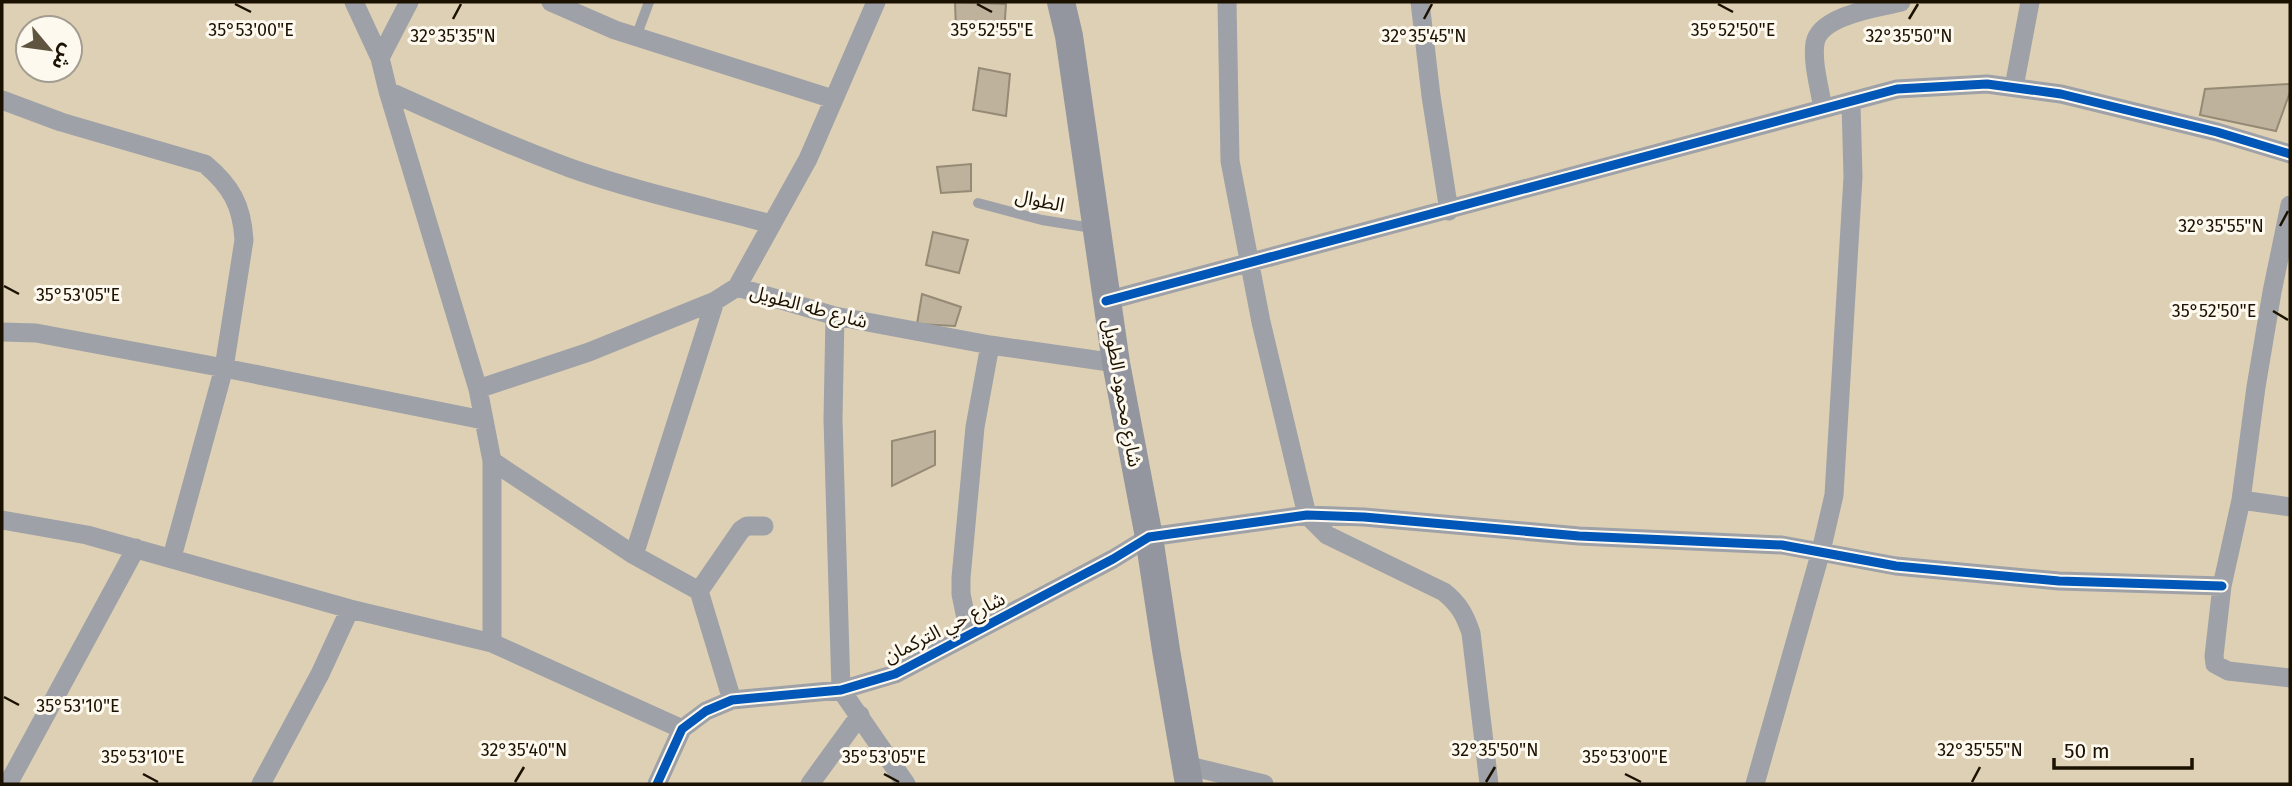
<svg xmlns="http://www.w3.org/2000/svg" width="2292" height="786" font-family="'Fira Sans','Noto Sans Arabic',sans-serif">
	<rect width="100%" height="100%" fill="#ded0b4"/>
	<path fill="#beb29c" stroke="#958a75" stroke-width="2" d="M 955,2 L 1006,4 L 1004,33 L 956,30 Z
		M 979,68 L 1010,74 L 1006,116 L 973,110 Z
		M 2290,84 L 2290,92 L 2276,131 L 2200,115 L 2205,89 Z
		M 971,164 L 971,191 L 941,193 L 937,167 Z
		M 933,232 L 968,240 L 959,273 L 926,265 Z
		M 922,294 L 961,307 L 955,326 L 917,324 Z
		M 935,431 L 935,465 L 892,486 L 892,441 Z"/>
	<g fill="none" stroke-linecap="round" stroke-linejoin="round">
		<path stroke="#9ea1a7" stroke-width="10" d="M 636,37 L 649,2
			M 978,203 L 1042,220 L 1092,228"/>
		<path stroke="#9ea1a7" stroke-width="19" d="M 354,2 L 380,58 L 388,91 L 478,389 L 492,461 L 492,643
			M 551,2 L 615,30 L 833,99
			M 1227,2 L 1230,161 L 1261,322 L 1307,515 L 1327,535 L 1444,592 C 1459,604 1465,615 1471,633 L 1489,784
			M 1420,2 L 1431,96 L 1449,211
			M 380,58 L 409,2
			M 2014,87 L 2030,2
			M 388,91 C 448,118 508,145 570,168 C 635,191 704,206 771,224
			M 2,100 L 61,122 L 205,164 C 231,186 242,205 244,240 L 224,368 L 172,557
			M 1823,109 C 1820,89 1812,63 1815,43 C 1820,15 1878,8 1901,2
			M 2290,205 L 2272,292 L 2256,387 L 2241,500 L 2222,586 L 2214,656 L 2215,664 L 2228,671 L 2290,678
			M 737,287 L 808,159 L 876,2
			M 1106,301 L 1897,89 L 1987,84 L 2061,94 L 2217,132 L 2290,154
			M 835,316 L 833,419 L 841,690 L 906,784
			M 2,332 L 36,333 L 224,368 L 483,420
			M 478,389 L 589,352 L 715,301 L 737,287 L 835,316 L 990,345 L 1116,363
			M 492,461 L 634,555 L 699,591 L 732,700
			M 2241,500 L 2290,507
			M 2,520 L 87,535 L 350,609 L 492,643 L 682,729
			M 634,555 L 715,301
			M 699,591 L 741,530 L 747,526 L 764,526
			M 969,633 L 961,594 L 961,578 L 975,427 L 990,345
			M 1185,765 L 1264,784
			M 8,784 L 136,548
			M 261,784 L 320,674 L 350,609
			M 657,784 L 682,729 L 706,711 L 732,700 L 841,690 L 895,674 L 1113,559 L 1149,537 L 1307,515 L 1364,517 L 1579,536 L 1782,545 L 1896,566 L 2059,581 L 2222,586
			M 810,784 L 860,715
			M 1755,784 L 1821,551 L 1834,495 L 1853,177 L 1851,103"/>
		<path stroke="#93969e" stroke-width="28" d="M 1061,2 L 1069,36 L 1116,363 L 1149,537 L 1166,650 L 1189,784"/>
		<defs>
			<path id="cycleway" d="M 1106,301 L 1897,89 L 1987,84 L 2061,94 L 2217,132 L 2290,154
				M 657,784 L 682,729 L 706,711 L 732,700 L 841,690 L 895,674 L 1113,559 L 1149,537 L 1307,515 L 1364,517 L 1579,536 L 1782,545 L 1896,566 L 2059,581 L 2222,586"/>
		</defs>
		<use href="#cycleway" stroke="#fef9ef" stroke-width="13"/>
		<use href="#cycleway" stroke="#0057b8" stroke-width="9"/>
	</g>
	<path fill="none" stroke="#1b1101" stroke-width="2.5" d="M 235,4 L 251,12M 977,4 L 992,12M 1718,4 L 1733,12M 453,19 L 461,4M 1424,19 L 1432,4M 1909,19 L 1918,4M 2280,226 L 2288,211M 4,286 L 19,294M 2273,311 L 2288,320M 4,697 L 19,705M 143,774 L 158,782M 884,774 L 899,782M 1625,774 L 1641,782M 515,782 L 524,767M 1486,782 L 1495,767M 1972,782 L 1980,767"/>
	<g text-anchor="middle" stroke-width="6" stroke-linejoin="round" paint-order="stroke">
		<g font-size="19" fill="#1b1101" stroke="#fef9ef">
			<text transform="translate(1040 200) rotate(12)" y="7">الطوال</text>
			<text transform="translate(809 306) rotate(15)" y="7">شارع طه الطويل</text>
			<text transform="translate(1123 393) rotate(80)" y="7">شارع محمود الطويل</text>
			<text transform="translate(944 627) rotate(-27)" y="7">شارع حي التركمان</text>
		</g>
	</g>
	<g font-size="18" text-anchor="middle" fill="#1b1101" stroke="#fef9ef" stroke-width="6" stroke-linejoin="round" paint-order="stroke">
		<text x="251" y="36">35°53'00"E</text>
		<text x="992" y="36">35°52'55"E</text>
		<text x="1733" y="36">35°52'50"E</text>
		<text x="453" y="42">32°35'35"N</text>
		<text x="1424" y="42">32°35'45"N</text>
		<text x="1909" y="42">32°35'50"N</text>
		<text x="2221" y="232">32°35'55"N</text>
		<text x="78" y="301">35°53'05"E</text>
		<text x="2214" y="317">35°52'50"E</text>
		<text x="78" y="712">35°53'10"E</text>
		<text x="524" y="756">32°35'40"N</text>
		<text x="1495" y="756">32°35'50"N</text>
		<text x="1980" y="756">32°35'55"N</text>
		<text x="143" y="763">35°53'10"E</text>
		<text x="884" y="763">35°53'05"E</text>
		<text x="1625" y="763">35°53'00"E</text>
	</g>
	<rect width="2292" height="786" fill="none" stroke="#1b1101" stroke-width="7"/>
	<g transform="translate(49 49) rotate(119)"><circle r="33" fill="#fef9ef" stroke="#a39c90" stroke-width="2"/>
	<path d="M0-5L12 26L0 18L-12 26Z" fill="#5f5440"/>
	<text y="-10" font-size="19" font-weight="bold" text-anchor="middle" fill="#1b1101">ش</text>
	</g>
	<path d="M2054 758v10h138v-10" fill="none" stroke="#1b1101" stroke-width="3.5"/>
	<text x="2064" y="758" font-size="21" fill="#1b1101" stroke="#fef9ef" stroke-width="5" paint-order="stroke">50 m</text>
</svg>
